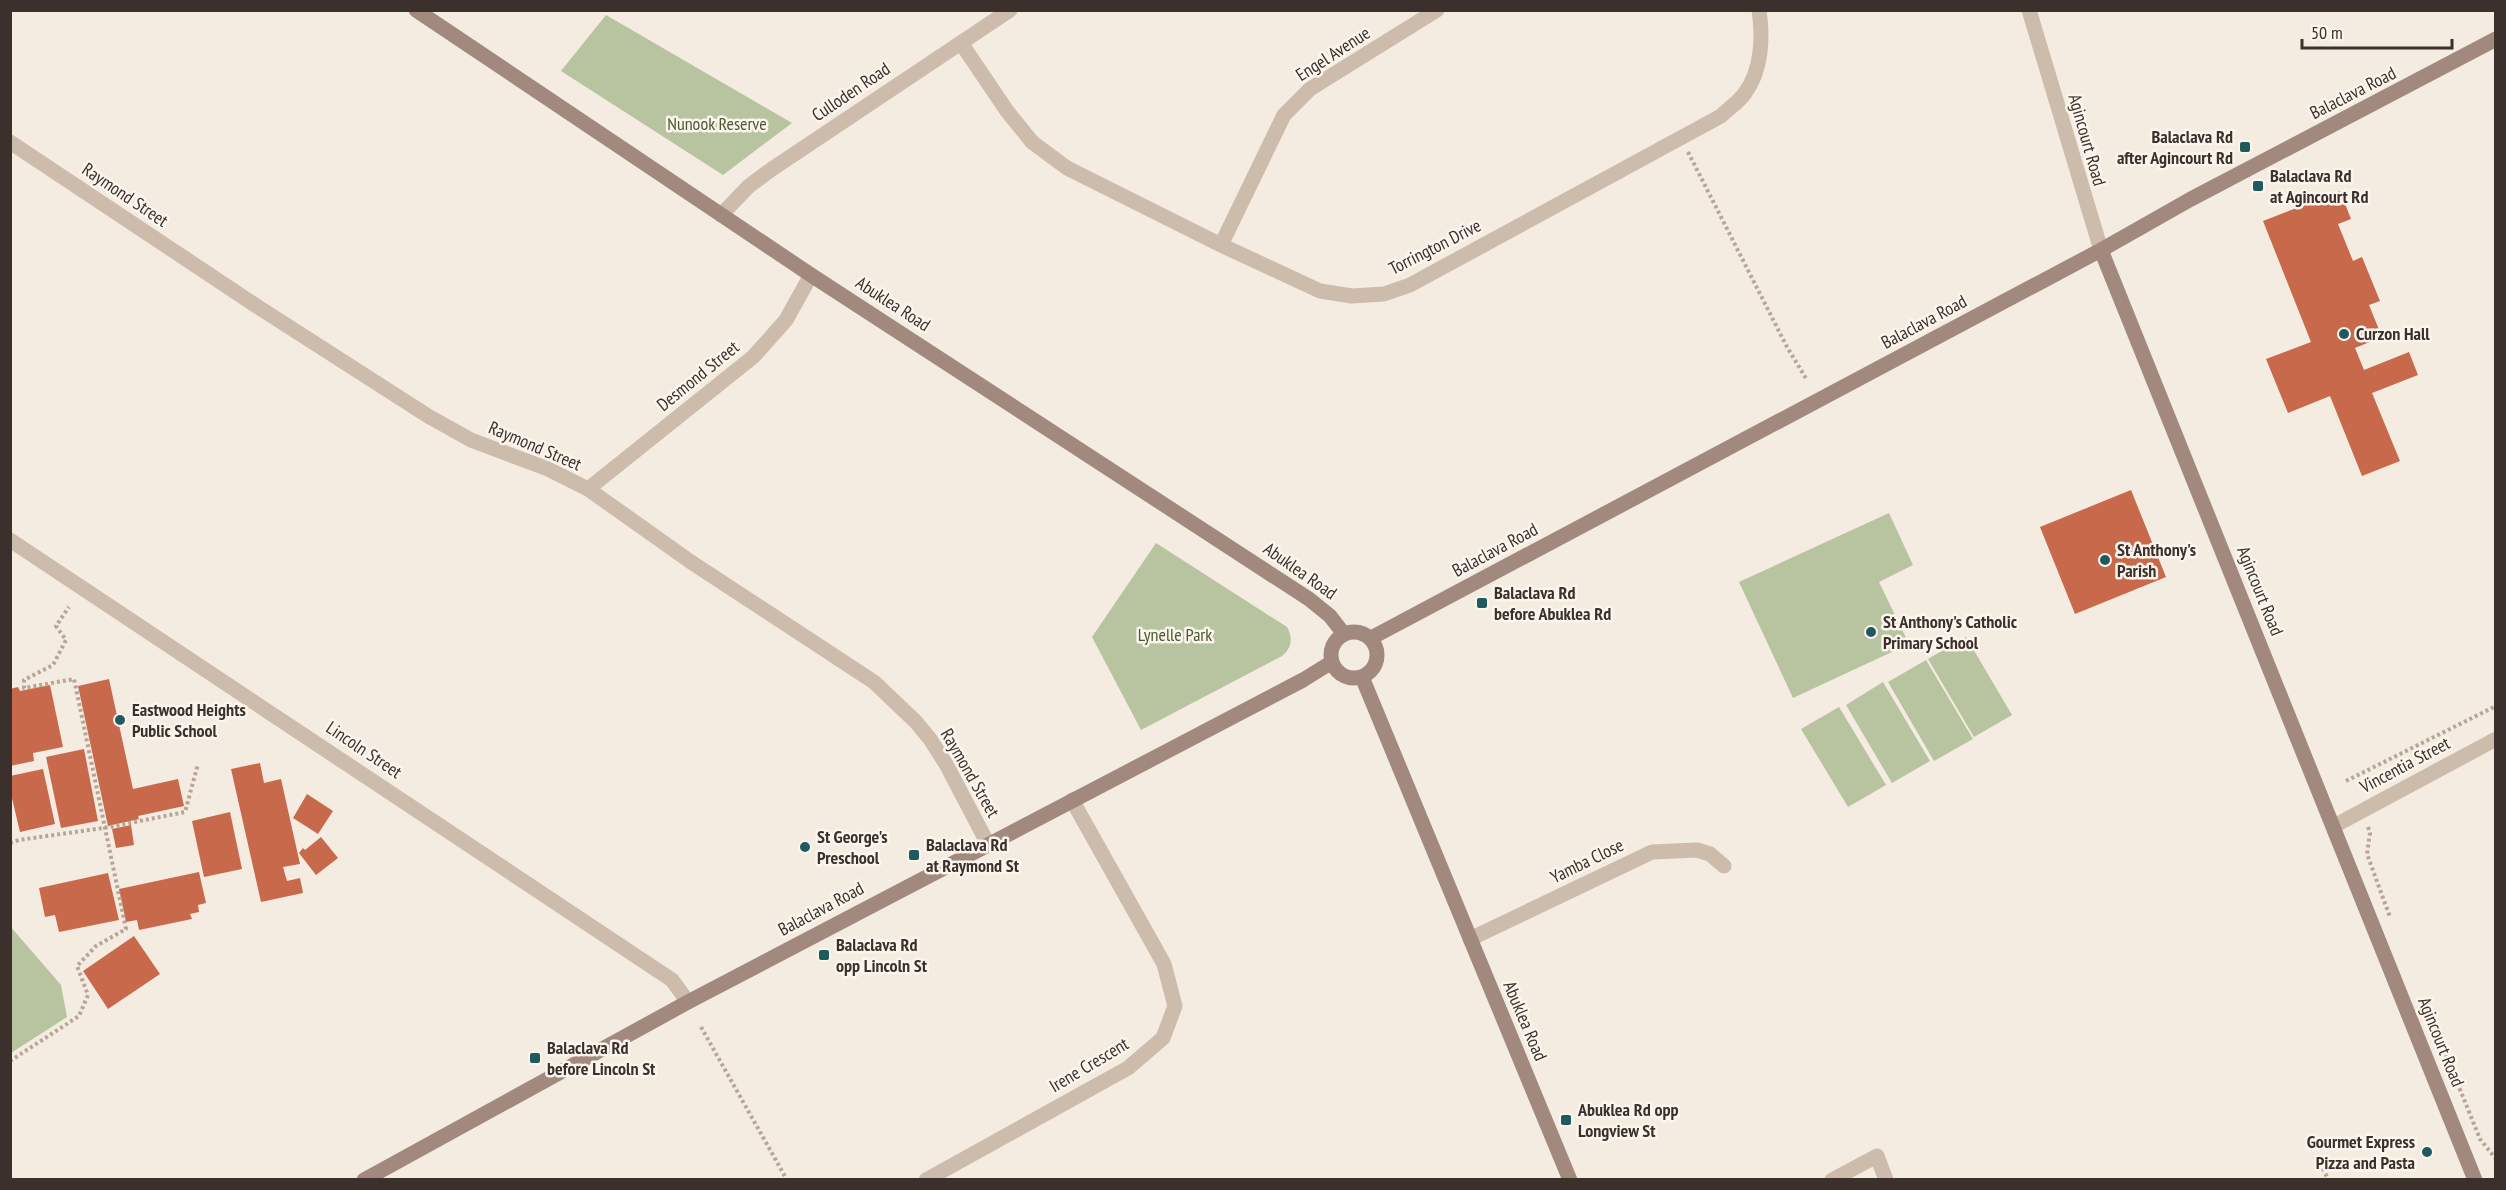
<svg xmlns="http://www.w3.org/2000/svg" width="2506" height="1190" font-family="'PT Sans Narrow',sans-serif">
	<rect width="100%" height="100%" fill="#f4ebe1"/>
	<path fill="#b8c4a0" d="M 606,15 L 792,123 L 723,175 L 561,71 Z
		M 1889,513 L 1913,565 L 1879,582 L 1909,644 L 1793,698 L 1739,582 Z
		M 1156,543 L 1287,627 C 1293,638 1292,648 1282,656 L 1141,730 L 1092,637 Z
		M 1966,637 L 2012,715 L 1974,737 L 1928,659 Z
		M 1926,660 L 1973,739 L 1934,761 L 1888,682 Z
		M 1883,682 L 1930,761 L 1892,783 L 1846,705 Z
		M 1839,707 L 1886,785 L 1848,807 L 1801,729 Z
		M 10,926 L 61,985 L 67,1017 L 11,1053 Z"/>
	<path fill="#c8694b" d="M 2340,191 L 2351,219 L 2338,224 L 2353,261 L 2362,257 L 2380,301 L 2369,305 L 2382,337 L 2355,348 L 2364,370 L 2409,352 L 2418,375 L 2372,393 L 2400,461 L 2362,476 L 2330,396 L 2288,413 L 2266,359 L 2311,342 L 2263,221 Z
		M 2131,490 L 2166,577 L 2075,614 L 2040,527 Z
		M 109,679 L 133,789 L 178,779 L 184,806 L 138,816 L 139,819 L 108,826 L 78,686 Z
		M 50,685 L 63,747 L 33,753 L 34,761 L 10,766 L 10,689 L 18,687 L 20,691 Z
		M 84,749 L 98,821 L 61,828 L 46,757 Z
		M 260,763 L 264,783 L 281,779 L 300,864 L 283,867 L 287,881 L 300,878 L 303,893 L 261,902 L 231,769 Z
		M 43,769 L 55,824 L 20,832 L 10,790 L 10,776 Z
		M 307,794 L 333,811 L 318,834 L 293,818 Z
		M 230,812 L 242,869 L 204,877 L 192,821 Z
		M 131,825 L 134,845 L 116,848 L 112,829 Z
		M 321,837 L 338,858 L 316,875 L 299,853 L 303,848 L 305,850 Z
		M 199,872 L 206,903 L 198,905 L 199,912 L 190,914 L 192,919 L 139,930 L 137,920 L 126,922 L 119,889 Z
		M 108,873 L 119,920 L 59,932 L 55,915 L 45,917 L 39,888 Z
		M 134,936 L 160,974 L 108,1009 L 83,971 Z"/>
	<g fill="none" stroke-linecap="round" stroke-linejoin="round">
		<path stroke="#b9a596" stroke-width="4" stroke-dasharray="3 3" stroke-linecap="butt" d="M 1688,152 L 1787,347 L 1807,380
			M 2346,781 L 2496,706
			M 2368,827 L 2370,833 L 2367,854 L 2390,917
			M 10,843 L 19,840 L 110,827 L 185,812 L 198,764
			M 701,1027 L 787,1180
			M 2446,1055 L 2480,1139 L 2496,1159
			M 10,1061 L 79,1016 L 88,995 L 77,966 L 96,946 L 126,929 L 74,679 L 24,688 L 24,680 L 53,665 L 66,640 L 56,626 L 69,607
			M 2320,1163 L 2327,1177 L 2325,1180"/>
		<path stroke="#cdbbac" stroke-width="15" d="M 2029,10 L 2101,250
			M 961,43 L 1007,111 L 1032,142 L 1067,168 L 1221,245 L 1320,291 L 1352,296 L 1384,294 L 1410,285 L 1721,116 C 1728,109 1739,102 1745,93 C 1762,70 1763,37 1759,10
			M 10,142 L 255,305 L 428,416 L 471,440 L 548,469 L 588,489 L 691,562 L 874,682 L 916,722 L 930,739 L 946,764 L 988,844
			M 721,215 L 749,186 L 772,169 L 1010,10
			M 1221,245 L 1284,115 L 1310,89 L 1437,10
			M 588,489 L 753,357 L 786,320 L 811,275
			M 10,540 L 672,980 L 688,1002
			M 2334,826 L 2496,739
			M 1470,939 L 1652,852 L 1697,850 L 1710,854 L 1724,866
			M 926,1180 L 1128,1068 L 1163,1038 L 1175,1006 L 1164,964 L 1072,800
			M 1832,1180 L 1877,1156 L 1886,1180"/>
		<path stroke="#a18a7d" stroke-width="15" d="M 416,10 L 811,275 L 1309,599 L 1330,616 L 1344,634
			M 2101,250 L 2475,1180
			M1331 655a23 23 0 1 1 46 0a23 23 0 1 1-46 0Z
			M 1371,638 L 2101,250 L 2191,199 L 2496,39
			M 1362,677 L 1570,1180
			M 364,1180 L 688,1002 L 1303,680 L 1332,662"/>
	</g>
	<g fill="#1f5a5e" stroke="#fbf5ee" stroke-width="2">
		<rect x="2239" y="141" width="12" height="12" rx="3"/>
		<rect x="2252" y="180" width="12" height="12" rx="3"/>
		<circle cx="2344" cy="334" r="6"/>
		<circle cx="2105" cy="560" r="6"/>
		<rect x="1476" y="597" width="12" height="12" rx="3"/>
		<circle cx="1871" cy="632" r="6"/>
		<circle cx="120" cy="720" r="6"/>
		<circle cx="805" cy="847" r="6"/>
		<rect x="908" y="849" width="12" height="12" rx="3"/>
		<rect x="818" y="949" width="12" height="12" rx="3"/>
		<rect x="529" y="1052" width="12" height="12" rx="3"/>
		<rect x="1560" y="1114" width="12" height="12" rx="3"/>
		<circle cx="2427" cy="1152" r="6"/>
	</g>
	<g text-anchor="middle" stroke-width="5" stroke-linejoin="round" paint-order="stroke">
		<g font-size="18" fill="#3b302b" stroke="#fbf5ee">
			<text transform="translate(1333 54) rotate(-33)" y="6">Engel Avenue</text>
			<text transform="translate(851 92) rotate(-34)" y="6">Culloden Road</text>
			<text transform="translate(2353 93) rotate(-27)" y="6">Balaclava Road</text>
			<text transform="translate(2087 140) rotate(74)" y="6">Agincourt Road</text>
			<text transform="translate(125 195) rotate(34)" y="6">Raymond Street</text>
			<text transform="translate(1435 247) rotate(-27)" y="6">Torrington Drive</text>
			<text transform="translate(893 304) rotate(33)" y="6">Abuklea Road</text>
			<text transform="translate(1924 322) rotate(-28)" y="6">Balaclava Road</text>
			<text transform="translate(698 376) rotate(-39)" y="6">Desmond Street</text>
			<text transform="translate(535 446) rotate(23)" y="6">Raymond Street</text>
			<text transform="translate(1495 550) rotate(-28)" y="6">Balaclava Road</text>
			<text transform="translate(1300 571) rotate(35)" y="6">Abuklea Road</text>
			<text transform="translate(2260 591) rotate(68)" y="6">Agincourt Road</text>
			<text transform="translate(364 750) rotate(34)" y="6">Lincoln Street</text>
			<text transform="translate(2405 765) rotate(-28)" y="6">Vincentia Street</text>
			<text transform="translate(970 773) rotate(60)" y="6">Raymond Street</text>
			<text transform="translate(1587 861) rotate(-26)" y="6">Yamba Close</text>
			<text transform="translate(821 909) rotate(-28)" y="6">Balaclava Road</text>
			<text transform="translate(1525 1021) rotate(67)" y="6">Abuklea Road</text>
			<text transform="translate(2441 1042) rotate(68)" y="6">Agincourt Road</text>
			<text transform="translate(1089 1065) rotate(-31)" y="6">Irene Crescent</text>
		</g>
		<g font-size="18" fill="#4a5a2e" stroke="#fbf5ee">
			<text x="717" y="130">Nunook Reserve</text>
			<text x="1175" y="641">Lynelle Park</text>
		</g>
		<g font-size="18" font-weight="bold" fill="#3b302b" stroke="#fbf5ee" text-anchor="start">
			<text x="2233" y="143" text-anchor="end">Balaclava Rd<tspan x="2233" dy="21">after Agincourt Rd</tspan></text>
			<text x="2270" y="182">Balaclava Rd<tspan x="2270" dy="21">at Agincourt Rd</tspan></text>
			<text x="2356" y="340">Curzon Hall</text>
			<text x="2117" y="556">St Anthony's<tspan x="2117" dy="21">Parish</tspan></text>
			<text x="1494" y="599">Balaclava Rd<tspan x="1494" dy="21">before Abuklea Rd</tspan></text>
			<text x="1883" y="628">St Anthony's Catholic<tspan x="1883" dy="21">Primary School</tspan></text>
			<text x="132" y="716">Eastwood Heights<tspan x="132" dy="21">Public School</tspan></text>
			<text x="817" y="843">St George's<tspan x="817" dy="21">Preschool</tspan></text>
			<text x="926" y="851">Balaclava Rd<tspan x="926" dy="21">at Raymond St</tspan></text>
			<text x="836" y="951">Balaclava Rd<tspan x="836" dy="21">opp Lincoln St</tspan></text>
			<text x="547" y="1054">Balaclava Rd<tspan x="547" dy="21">before Lincoln St</tspan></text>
			<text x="1578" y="1116">Abuklea Rd opp<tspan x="1578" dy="21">Longview St</tspan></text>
			<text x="2415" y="1148" text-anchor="end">Gourmet Express<tspan x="2415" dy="21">Pizza and Pasta</tspan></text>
		</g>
	</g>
	<rect width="2506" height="1190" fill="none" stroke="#3b302b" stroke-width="24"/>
	<path d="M2302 39v9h150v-9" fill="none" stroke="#3b302b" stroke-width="3"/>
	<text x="2311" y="39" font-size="18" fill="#3b302b" stroke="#fbf5ee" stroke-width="4.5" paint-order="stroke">50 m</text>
</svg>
